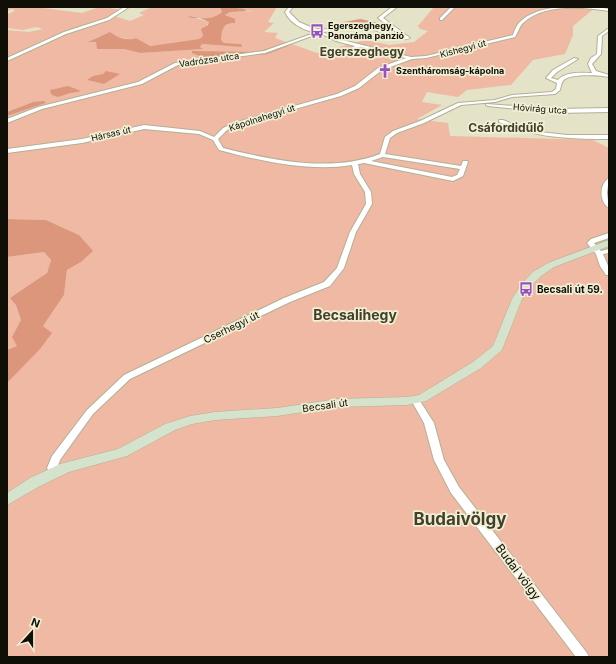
<svg xmlns="http://www.w3.org/2000/svg" width="616" height="664" font-family="Inter,sans-serif">
	<rect width="100%" height="100%" fill="#e4e2c7"/>
	<path fill="#f0b9a4" fill-rule="evenodd" d="M 7,7 L 35,7 L 82,13 L 99,7 L 111,7 L 109,8 L 121,10 L 111,15 L 130,21 L 144,15 L 139,13 L 152,7 L 220,7 L 222,12 C 211,21 202,18 189,16 L 209,22 L 202,32 L 203,36 L 199,39 L 150,46 L 136,38 C 124,42 113,32 101,36 C 97,37 93,40 89,42 L 96,42 L 98,49 L 124,49 L 140,53 L 202,49 L 200,47 L 202,44 L 230,46 L 241,44 L 224,43 L 220,40 C 222,30 223,23 235,23 L 230,17 L 225,15 L 230,12 L 254,12 L 237,8 L 237,7 L 277,7 L 268,22 L 274,23 L 264,32 L 278,33 L 275,38 L 317,53 L 365,40 L 390,45 L 414,42 L 428,31 L 420,29 L 418,26 L 434,7 L 596,7 L 573,26 L 573,35 L 565,54 L 533,60 L 511,85 L 467,90 L 458,97 L 427,92 L 422,102 L 442,105 L 417,119 L 448,123 L 450,136 L 593,140 L 609,148 L 609,657 L 7,657 L 7,383 L 51,333 L 43,326 L 64,295 L 67,270 L 81,262 L 79,235 L 46,220 L 7,219 L 7,116 L 46,103 L 33,102 L 7,112 L 7,30 L 29,32 L 43,29 L 36,27 L 23,30 L 7,28 L 7,14 L 15,11 L 12,9 L 7,11 ZM 287,46 L 268,54 L 207,59 L 192,52 L 257,52 ZM 103,74 L 119,74 L 104,84 L 88,80 Z
		M 44,252 L 51,260 L 47,273 L 16,305 L 21,320 L 13,337 L 17,346 L 7,350 L 7,257 Z"/>
	<path fill="#db967b" d="M 220,7 L 237,7 L 237,8 L 244,9 L 247,11 L 255,11 L 230,12 L 225,15 L 235,19 L 235,23 C 223,23 222,29 221,40 L 224,43 L 241,44 L 242,47 L 202,44 L 200,47 L 203,49 L 140,53 L 124,49 L 97,49 L 96,42 L 88,42 L 110,32 C 118,38 127,41 136,38 L 150,46 L 199,39 L 203,36 L 201,29 L 208,25 L 209,22 L 200,18 L 191,18 L 188,16 C 201,18 211,21 222,12 Z
		M 360,19 L 385,24 L 398,32 L 392,32 L 369,26 L 342,25 L 339,23 Z
		M 282,44 L 288,46 L 268,54 L 261,55 L 244,55 L 207,59 L 192,53 L 192,51 L 257,52 Z
		M 106,71 L 120,74 L 104,84 L 87,80 L 93,76 L 103,74 Z
		M 68,86 L 81,91 C 76,93 71,92 67,94 C 60,96 58,99 51,94 L 50,90 Z
		M 44,101 L 46,103 L 7,116 L 7,112 L 33,102 Z
		M 7,219 L 46,220 L 79,235 L 93,251 L 81,262 L 67,270 L 64,295 L 43,326 L 52,333 L 40,349 L 7,383 L 7,350 L 17,346 L 12,337 L 21,320 L 16,305 L 10,298 L 47,273 L 51,260 L 44,252 L 7,257 Z"/>
	<g fill="none" stroke-linecap="round" stroke-linejoin="round">
		<defs>
			<path id="minor" d="M 124,7 L 129,7 L 109,20 L 66,34 L 7,61 L 7,58 L 64,32 L 107,18 Z
				M 451,7 L 455,7 L 442,20 L 440,20 L 440,18 Z
				M 559,7 L 597,7 L 609,9 L 609,11 C 582,7 544,3 523,23 C 519,27 518,33 515,37 L 426,58 L 412,59 L 382,70 L 359,88 L 341,96 L 238,125 L 227,130 L 218,139 L 223,148 C 272,160 331,173 380,154 L 385,137 L 393,131 L 420,121 L 458,103 L 495,100 L 512,95 L 552,92 L 556,89 L 557,83 L 546,78 L 553,70 L 574,58 L 578,59 L 557,72 L 551,78 L 558,80 C 566,71 582,73 592,73 L 588,64 L 591,58 L 597,54 L 598,36 L 609,28 L 609,31 L 602,36 L 601,54 L 592,64 L 596,71 L 609,75 L 609,77 C 601,75 568,73 563,81 C 561,83 561,87 560,90 L 555,94 L 512,97 L 495,102 L 461,105 L 424,123 L 397,133 L 390,138 L 385,154 L 461,166 L 463,161 L 467,161 L 468,162 L 463,176 L 453,181 L 364,163 L 358,164 L 360,174 L 371,192 L 372,204 L 356,232 L 344,268 L 330,286 L 290,302 L 130,379 L 93,414 L 60,460 L 57,468 L 60,473 L 58,476 L 55,477 L 52,476 L 47,468 L 52,456 L 87,410 L 124,375 L 284,298 L 324,282 L 337,268 L 350,232 L 366,204 L 365,192 L 354,174 L 352,165 C 310,172 260,161 219,150 L 213,140 L 199,134 L 144,129 L 82,143 L 7,153 L 7,149 L 82,139 L 144,125 L 200,131 L 214,137 L 223,128 L 234,123 L 337,94 L 355,86 L 378,68 L 406,58 L 360,47 L 342,56 L 338,56 L 338,54 L 355,46 L 336,41 L 320,33 L 265,53 L 178,65 L 142,84 L 42,109 L 7,123 L 7,119 L 38,107 L 138,82 L 175,63 L 264,51 L 320,31 L 338,39 L 411,57 L 426,56 L 513,35 C 514,31 516,27 518,24 C 528,12 545,9 559,7 ZM 383,157 L 460,169 L 457,175 L 452,177 L 371,161 Z
				M 486,104 L 556,109 L 609,108 L 609,112 L 556,113 L 488,106 L 486,105 Z
				M 499,120 L 503,120 L 515,125 L 540,132 L 567,135 L 609,135 L 609,139 C 571,139 534,138 499,122 Z
				M 609,178 L 607,193 L 609,208 C 599,202 599,184 609,178 Z
				M 609,233 L 609,238 L 594,243 L 601,251 L 609,249 L 609,253 L 603,254 L 609,268 L 609,275 L 606,275 L 600,266 L 596,254 L 587,243 L 591,239 Z
				M 415,397 L 418,398 L 434,423 L 444,460 L 459,487 L 587,653 L 589,657 L 576,657 L 451,493 L 434,460 L 424,423 L 411,400 L 412,398 Z"/>
			<path id="tertiary" d="M 289,7 L 293,7 L 289,12 L 299,22 L 313,28 L 323,30 L 341,25 L 363,24 L 401,36 L 378,18 L 392,7 L 397,7 L 383,18 L 410,38 C 401,43 379,31 369,28 C 360,26 347,26 338,28 C 333,29 329,32 323,32 C 309,34 291,25 285,12 Z"/>
			<path id="secondary" d="M 609,240 L 609,246 L 554,267 L 541,276 L 530,287 L 522,299 L 502,350 L 481,368 L 426,401 L 407,405 L 337,407 L 277,416 L 215,420 L 192,424 L 175,430 L 127,456 L 69,472 L 40,486 L 7,505 L 7,493 L 30,478 L 60,464 L 118,449 L 165,424 L 190,416 L 215,412 L 277,408 L 337,399 L 407,397 L 419,395 L 473,362 L 493,346 L 512,299 L 522,283 L 533,272 L 548,263 Z"/>
		</defs>
		<use href="#minor" stroke="#b2b097" stroke-width="2"/>
		<use href="#tertiary" stroke="#b2b097" stroke-width="2"/>
		<use href="#secondary" stroke="#b2b097" stroke-width="1"/>
		<use href="#minor" fill="#fff" fill-rule="evenodd"/>
		<use href="#tertiary" fill="#fff" fill-rule="evenodd"/>
		<use href="#secondary" fill="#d5e3cc" fill-rule="evenodd"/>
	</g>
	<defs>
		<symbol id="bus-bare" viewBox="-9 -9 18 18"><path d="M-5-6H5V4H4V6H2V4H-2V6H-4V4H-5ZM-3.5-4V0h7V-4ZM-3.5 1.2v1.5H-2V1.2ZM2 1.2v1.5H3.5V1.2Z" fill="#9850c3" stroke="#f1efd4" stroke-width="2.5" paint-order="stroke"/></symbol>
		<symbol id="church-bare" viewBox="-9 -9 18 18"><path d="M-1.2-6h2.4v3.5h3.3v2.4h-3.3V6h-2.4V-.1h-3.3v-2.4h3.3Z" fill="#9850c3" stroke="#f1efd4" stroke-width="2.5" paint-order="stroke"/></symbol>
	</defs>
	<g fill-rule="evenodd">
		<use href="#bus-bare" x="307" y="21" width="20" height="20"/>
		<use href="#church-bare" x="375" y="61" width="20" height="20"/>
		<use href="#bus-bare" x="516" y="279" width="20" height="20"/>
	</g>
	<g text-anchor="middle" stroke-width="3.5" stroke-linejoin="round" paint-order="stroke">
		<g font-size="9" font-weight="bold" fill="#100f07" stroke="#f1efd4" text-anchor="start">
			<text x="328" y="29">Egerszeghegy,<tspan x="328" dy="10">Panoráma panzió</tspan></text>
			<text x="396" y="74">Szentháromság-kápolna</text>
		</g>
		<g font-size="9" fill="#100f07" stroke="#f1efd4">
			<text transform="translate(463 49) rotate(-15)" y="3">Kishegyi út</text>
			<text transform="translate(209 60) rotate(-8)" y="3">Vadrózsa utca</text>
			<text transform="translate(540 109) rotate(4)" y="3">Hóvirág utca</text>
			<text transform="translate(262 118) rotate(-18)" y="3">Kápolnahegyi út</text>
			<text transform="translate(111 134) rotate(-13)" y="3">Hársas út</text>
		</g>
		<g font-size="10" font-weight="bold" fill="#100f07" stroke="#f1efd4" text-anchor="start">
			<text x="537" y="293">Becsali út 59.</text>
		</g>
		<g font-size="10" fill="#100f07" stroke="#f1efd4">
			<text transform="translate(231 327) rotate(-26)" y="4">Cserhegyi út</text>
			<text transform="translate(325 405) rotate(-8)" y="4">Becsali út</text>
		</g>
		<g font-size="12" font-weight="bold" fill="#423f2a" stroke="#f1efd4">
			<text x="362" y="56">Egerszeghegy</text>
			<text x="506" y="132">Csáfordidűlő</text>
		</g>
		<g font-size="12" fill="#100f07" stroke="#f1efd4">
			<text transform="translate(518 572) rotate(53)" y="4">Budai völgy</text>
		</g>
		<g font-size="14" font-weight="bold" fill="#423f2a" stroke="#f1efd4">
			<text x="355" y="320">Becsalihegy</text>
		</g>
		<g font-size="17" font-weight="bold" fill="#423f2a" stroke="#f1efd4">
			<text x="460" y="525">Budaivölgy</text>
		</g>
	</g>
	<rect width="616" height="664" fill="none" stroke="#100f07" stroke-width="16"/>
	<g transform="translate(32 632) rotate(21)" stroke="#f1efd4" stroke-width="3" paint-order="stroke">
	<path d="M0-3L7 15L0 10L-7 15Z" fill="#100f07"/>
	<text y="-6" font-size="11" font-weight="bold" text-anchor="middle" fill="#100f07">N</text>
	</g>
</svg>
